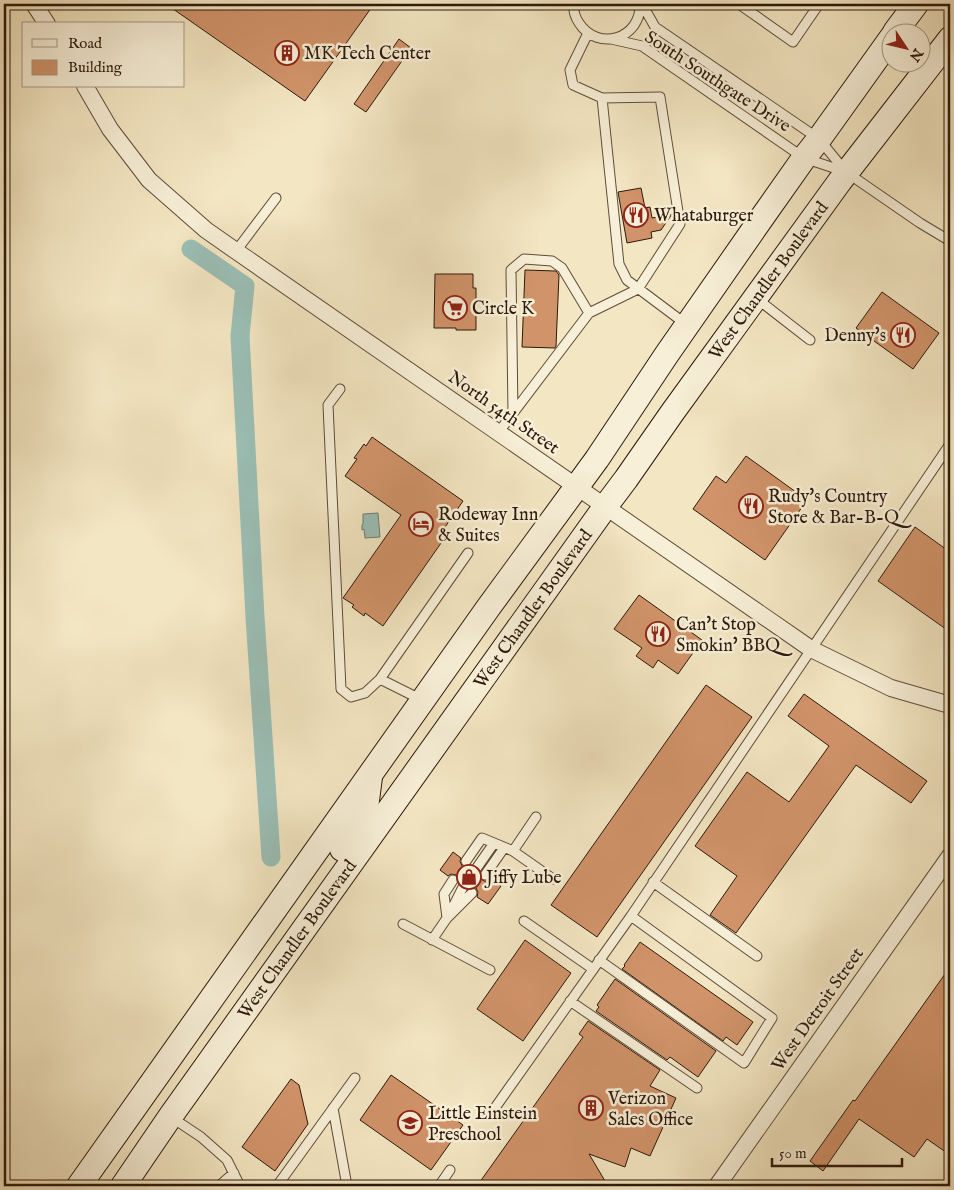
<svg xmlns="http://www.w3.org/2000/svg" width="954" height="1190" font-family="'IM FELL English',serif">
	<rect width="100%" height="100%" fill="#f3e6c2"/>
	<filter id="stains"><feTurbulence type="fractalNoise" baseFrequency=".004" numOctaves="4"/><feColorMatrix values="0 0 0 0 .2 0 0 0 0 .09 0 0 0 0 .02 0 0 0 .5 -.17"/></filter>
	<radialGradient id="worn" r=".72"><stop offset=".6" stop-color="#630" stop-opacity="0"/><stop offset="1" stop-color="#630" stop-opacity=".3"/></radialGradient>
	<path fill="#9bbfb6" stroke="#6f7d72" d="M 378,513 L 380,537 L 365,538 L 364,529 L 362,530 L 362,525 L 363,524 L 363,514 Z"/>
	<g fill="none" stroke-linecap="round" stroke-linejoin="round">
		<path stroke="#9bbfb6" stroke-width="19" d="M 191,249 L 245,286 L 240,336 L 255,617 L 271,857"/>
	</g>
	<path fill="#d1936a" stroke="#2c190b" d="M 166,4 L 374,4 L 305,101 Z
		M 399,39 L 411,48 L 366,112 L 354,104 Z
		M 641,188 L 645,208 L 650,207 L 652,218 L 672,214 L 661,230 L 651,232 L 652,238 L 627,243 L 618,192 Z
		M 525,270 L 556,271 L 559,275 L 556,346 L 555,348 L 522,347 Z
		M 435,274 L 473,274 L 473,288 L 476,288 L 476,330 L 456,330 L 456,328 L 434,328 Z
		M 882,292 L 939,333 L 913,369 L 856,328 Z
		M 372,437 L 463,501 L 441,533 L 446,536 L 383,626 L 365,613 L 364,616 L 352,607 L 354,605 L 343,598 L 401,515 L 345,476 L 357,459 L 354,458 L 364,444 L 366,446 Z
		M 746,456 L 807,500 L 765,560 L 693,509 L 716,476 L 726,483 Z
		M 915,527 L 950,552 L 950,632 L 878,581 Z
		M 639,595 L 702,640 L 678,674 L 658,660 L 653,668 L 636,656 L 642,648 L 614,629 Z
		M 706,685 L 752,717 L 597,937 L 551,905 Z
		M 804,694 L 927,781 L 911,803 L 856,765 L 736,933 L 710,915 L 737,876 L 695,846 L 747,772 L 789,802 L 829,746 L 788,716 Z
		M 453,852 L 461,858 L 460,861 L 462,866 L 466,867 L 471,865 L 470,869 L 472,874 L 475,875 L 479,874 L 480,878 L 484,881 L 487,881 L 490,878 L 501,886 L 488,904 L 477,897 L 478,892 L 476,888 L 473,887 L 469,888 L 468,884 L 465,881 L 462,881 L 458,883 L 459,878 L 456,875 L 451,874 L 448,876 L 440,870 Z
		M 525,940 L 571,973 L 523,1041 L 477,1009 Z
		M 640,942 L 753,1022 L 737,1045 L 726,1037 L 723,1041 L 622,969 L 625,966 L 624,965 Z
		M 950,967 L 950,1155 L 927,1139 L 914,1157 L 859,1119 L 823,1171 L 810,1161 L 853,1100 L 855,1101 Z
		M 615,979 L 716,1051 L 698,1077 L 670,1057 L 667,1060 L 596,1011 L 599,1007 L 597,1005 Z
		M 588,1021 L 660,1070 L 650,1086 L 676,1098 L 650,1156 L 631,1148 L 625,1167 L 589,1154 L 608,1186 L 477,1186 L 583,1037 L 579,1034 Z
		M 391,1075 L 463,1125 L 431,1170 L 360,1120 Z
		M 291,1079 L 299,1085 L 308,1124 L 275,1171 L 242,1147 Z"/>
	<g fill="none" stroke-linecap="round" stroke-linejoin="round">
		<defs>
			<path id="service" d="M 574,4 C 573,11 575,17 579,23 C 598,52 641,39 640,4
				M 642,4 L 655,27 L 819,139 L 846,172
				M 739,4 L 793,42 L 819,4
				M 588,33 L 570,70 L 573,85 L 602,98 L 619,264 L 627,280 L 687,325
				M 611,39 L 642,46 L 804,158 L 846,172 L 920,223 L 950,241
				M 236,251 L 276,198
				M 756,298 L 810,340
				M 340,389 L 328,405 L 341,689 L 351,697 L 365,693 L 380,679 L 422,700
				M 513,413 L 511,270 L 524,259 L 552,261 L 562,268 L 589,313
				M 498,433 L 589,313 L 638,289 L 680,224 L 660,97 L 602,98
				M 380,679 L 468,553
				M 536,817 L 513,851 L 553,879
				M 466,861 L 482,838 L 513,851
				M 476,869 L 494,843
				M 485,875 L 504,848
				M 653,882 L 757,956
				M 451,911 L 463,887
				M 447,918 L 472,893
				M 524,921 L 593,969
				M 403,924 L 490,970
				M 432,940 L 447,918 L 444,894 L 453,880
				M 599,960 L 744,1063 L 772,1018 L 631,916
				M 570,1001 L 697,1088
				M 333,1108 L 347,1186
				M 492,1112 L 631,916 L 950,444
				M 171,1117 L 201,1137 L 227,1160 L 240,1186
				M 219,1186 L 234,1173
				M 277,1186 L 355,1078
				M 439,1186 L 450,1170"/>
			<path id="minor" d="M 34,4 L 47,24
				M 85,86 L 110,129 L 149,180 L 206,230 L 236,251 L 811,649 L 891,688 L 950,705
				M 717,1186 L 950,856"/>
			<g id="secondary">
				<path d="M 895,32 L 916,4"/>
				<path d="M 342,849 L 365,816 L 370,777"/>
				<path d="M 79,1186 L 488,608 L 597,459 L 667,354 L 761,219 L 804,158 L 819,139 L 892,37"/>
				<path id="s1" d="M 123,1186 L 170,1117 L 605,507 L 626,479 L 672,413 L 840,181 L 950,39"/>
			</g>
		</defs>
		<use href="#service" stroke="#5e4c39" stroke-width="11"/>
		<use href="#minor" stroke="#5e4c39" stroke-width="18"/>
		<use href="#secondary" stroke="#2c190b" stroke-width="26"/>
		<use href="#service" stroke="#f7efd7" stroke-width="9"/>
		<use href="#minor" stroke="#f7efd7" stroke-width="16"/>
		<use href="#secondary" stroke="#f7efd7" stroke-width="24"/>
	</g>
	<defs>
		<symbol id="building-ring" viewBox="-11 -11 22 22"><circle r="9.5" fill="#f7efd7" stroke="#8f2418" stroke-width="1.5"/><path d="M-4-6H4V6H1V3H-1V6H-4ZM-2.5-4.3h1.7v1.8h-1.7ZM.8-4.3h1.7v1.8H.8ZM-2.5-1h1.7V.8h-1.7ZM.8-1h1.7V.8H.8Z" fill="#8f2418"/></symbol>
		<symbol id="restaurant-ring" viewBox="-11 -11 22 22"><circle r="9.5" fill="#f7efd7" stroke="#8f2418" stroke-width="1.5"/><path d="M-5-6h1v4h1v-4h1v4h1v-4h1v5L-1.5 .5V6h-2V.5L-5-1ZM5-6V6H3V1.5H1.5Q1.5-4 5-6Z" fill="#8f2418"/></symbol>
		<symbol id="supermarket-ring" viewBox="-11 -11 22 22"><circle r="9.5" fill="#f7efd7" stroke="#8f2418" stroke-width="1.5"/><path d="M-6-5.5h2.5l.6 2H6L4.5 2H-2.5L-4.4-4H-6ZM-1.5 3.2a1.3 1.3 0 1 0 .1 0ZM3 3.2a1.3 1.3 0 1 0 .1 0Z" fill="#8f2418"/></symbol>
		<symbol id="hotel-ring" viewBox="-11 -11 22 22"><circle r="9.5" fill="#f7efd7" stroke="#8f2418" stroke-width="1.5"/><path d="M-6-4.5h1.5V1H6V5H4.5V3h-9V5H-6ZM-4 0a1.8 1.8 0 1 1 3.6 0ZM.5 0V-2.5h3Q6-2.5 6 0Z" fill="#8f2418"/></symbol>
		<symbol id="shop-ring" viewBox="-11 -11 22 22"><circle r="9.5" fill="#f7efd7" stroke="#8f2418" stroke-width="1.5"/><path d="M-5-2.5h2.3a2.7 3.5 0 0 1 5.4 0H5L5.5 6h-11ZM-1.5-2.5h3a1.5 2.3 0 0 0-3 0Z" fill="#8f2418"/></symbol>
		<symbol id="school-ring" viewBox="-11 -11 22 22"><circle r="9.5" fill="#f7efd7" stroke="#8f2418" stroke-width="1.5"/><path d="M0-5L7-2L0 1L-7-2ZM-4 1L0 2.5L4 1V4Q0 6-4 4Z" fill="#8f2418"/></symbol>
	</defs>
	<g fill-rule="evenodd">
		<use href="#building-ring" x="273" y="39" width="28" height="28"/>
		<use href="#restaurant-ring" x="622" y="201" width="28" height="28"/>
		<use href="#supermarket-ring" x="441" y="294" width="28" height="28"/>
		<use href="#restaurant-ring" x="889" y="321" width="28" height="28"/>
		<use href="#restaurant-ring" x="737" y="492" width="28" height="28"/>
		<use href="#hotel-ring" x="407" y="510" width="28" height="28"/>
		<use href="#restaurant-ring" x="644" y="620" width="28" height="28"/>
		<use href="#shop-ring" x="455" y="863" width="28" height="28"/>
		<use href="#building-ring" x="577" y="1094" width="28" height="28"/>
		<use href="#school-ring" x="396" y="1109" width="28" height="28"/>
	</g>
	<g text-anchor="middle" stroke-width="5" stroke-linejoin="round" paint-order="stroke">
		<g font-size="18" fill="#2c190b" stroke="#f7efd7" text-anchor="start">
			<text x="304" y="59">MK Tech Center</text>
			<text x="654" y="221">Whataburger</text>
			<text x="472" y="314">Circle K</text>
			<text x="886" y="341" text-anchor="end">Denny's</text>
			<text x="768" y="502">Rudy's Country<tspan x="768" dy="21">Store &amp; Bar-B-Q</tspan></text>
			<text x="438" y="520">Rodeway Inn<tspan x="438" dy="21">&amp; Suites</tspan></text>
			<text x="676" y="630">Can't Stop<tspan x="676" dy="21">Smokin' BBQ</tspan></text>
			<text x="486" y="883">Jiffy Lube</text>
			<text x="608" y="1104">Verizon<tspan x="608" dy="21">Sales Office</tspan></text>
			<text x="428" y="1119">Little Einstein<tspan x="428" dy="21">Preschool</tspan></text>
		</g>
		<g font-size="18" fill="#2c190b" stroke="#f7efd7">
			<text transform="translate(718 81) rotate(33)" y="6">South Southgate Drive</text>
			<text dy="6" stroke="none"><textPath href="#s1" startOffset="1112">West Chandler Boulevard</textPath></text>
			<text transform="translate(504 412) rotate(35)" y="6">North 54th Street</text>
			<text dy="6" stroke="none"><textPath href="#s1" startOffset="708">West Chandler Boulevard</textPath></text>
			<text dy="6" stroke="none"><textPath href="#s1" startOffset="302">West Chandler Boulevard</textPath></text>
			<text transform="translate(817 1009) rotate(-55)" y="6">West Detroit Street</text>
		</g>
	</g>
	<rect width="954" height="1190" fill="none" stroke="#f3e6c2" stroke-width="20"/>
	<rect x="5" y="5" width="944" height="1180" fill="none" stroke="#2c190b" stroke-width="2.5"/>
	<rect x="10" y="10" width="934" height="1170" fill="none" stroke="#2c190b"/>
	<rect x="22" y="22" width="162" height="65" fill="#f7efd7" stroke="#a69985"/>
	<rect x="32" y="39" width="25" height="8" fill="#f7efd7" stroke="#a69985"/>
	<text x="68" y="48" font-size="15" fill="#2c190b">Road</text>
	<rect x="32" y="60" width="25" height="15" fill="#d1936a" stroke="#a69985"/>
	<text x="68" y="72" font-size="15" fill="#2c190b">Building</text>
	<g transform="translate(906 48) rotate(125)"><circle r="24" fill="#f7efd7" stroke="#a69985"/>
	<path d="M0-4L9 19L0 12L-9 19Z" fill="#8f2418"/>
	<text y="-8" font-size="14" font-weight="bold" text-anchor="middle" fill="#2c190b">N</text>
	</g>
	<path d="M772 1158v8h130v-8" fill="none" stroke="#2c190b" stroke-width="2.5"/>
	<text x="779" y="1158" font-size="15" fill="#2c190b" stroke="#f7efd7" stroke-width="4" paint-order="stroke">50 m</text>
	<rect width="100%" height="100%" filter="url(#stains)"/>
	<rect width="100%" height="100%" fill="url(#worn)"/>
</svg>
